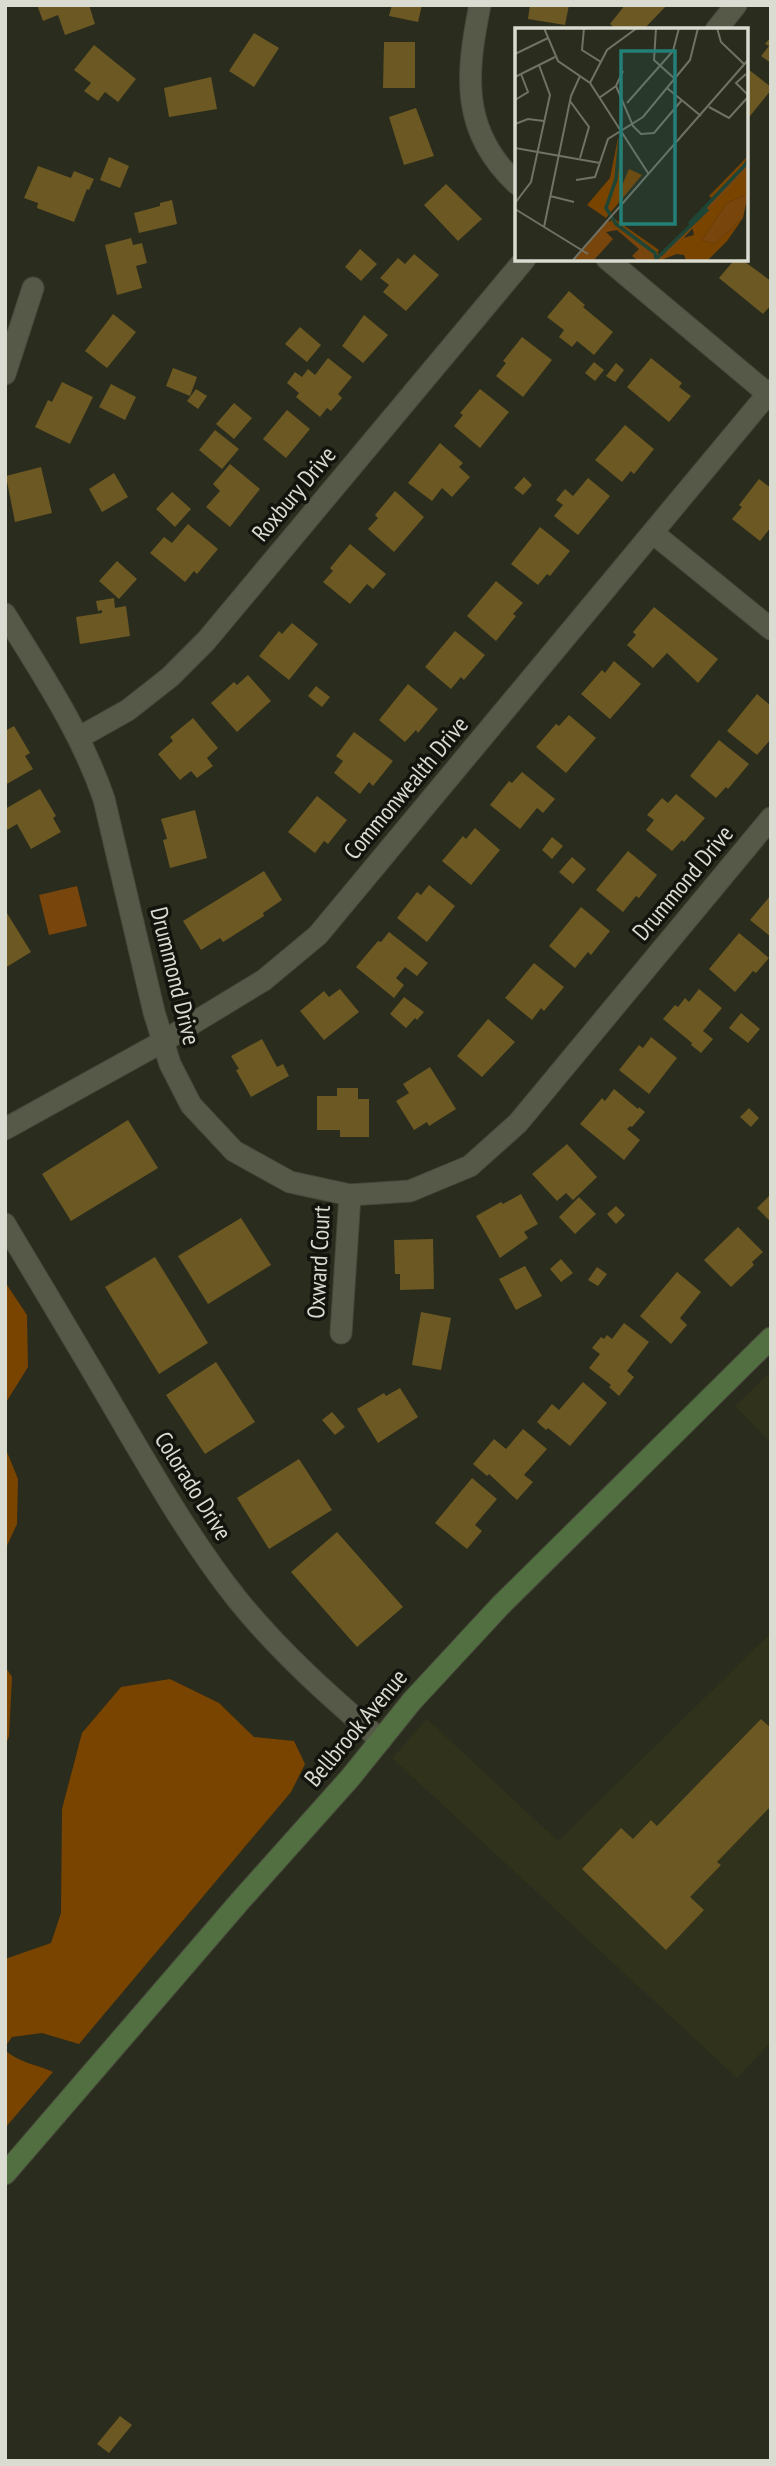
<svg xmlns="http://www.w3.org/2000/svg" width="776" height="2466" font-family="'PT Sans Narrow',sans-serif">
	<rect width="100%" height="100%" fill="#2a2c1d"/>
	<path fill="#30321c" d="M 771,1371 L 771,1443 L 735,1406 Z
		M 771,1633 L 771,2042 L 737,2078 L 392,1758 L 427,1719 L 558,1841 Z"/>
	<path fill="#78450d" d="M 77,886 L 87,926 L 49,935 L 39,895 Z"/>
	<path fill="#794300" d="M 5,1282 L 27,1315 L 28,1367 L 5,1404 Z
		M 5,1447 L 18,1479 L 17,1524 L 5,1550 Z
		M 5,1666 L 12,1677 L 9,1736 L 5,1747 Z
		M 170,1679 L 219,1703 L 254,1737 L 294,1741 L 305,1764 L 291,1792 L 79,2044 L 42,2033 L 12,2037 L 5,2047 L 5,1959 L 51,1943 L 61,1913 L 62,1809 L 82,1733 L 121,1687 Z
		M 5,2050 C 19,2063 36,2064 53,2072 L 5,2128 Z"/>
	<path fill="#6c5822" d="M 37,5 L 89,5 L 95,24 L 65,35 L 58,15 L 43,21 Z
		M 392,5 L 422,5 L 418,22 L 389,16 Z
		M 530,5 L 569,5 L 565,25 L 528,19 Z
		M 625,5 L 667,5 L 643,30 L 617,30 L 610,24 Z
		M 254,33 L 279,48 L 254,87 L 229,71 Z
		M 771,37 L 771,63 L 761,56 L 769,46 L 765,44 Z
		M 384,42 L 415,42 L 415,88 L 383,88 Z
		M 94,45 L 136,79 L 118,102 L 105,92 L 98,101 L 84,91 L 91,83 L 74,70 Z
		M 748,69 L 771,87 L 771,90 L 746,121 L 746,72 Z
		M 211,77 L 217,109 L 169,117 L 164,88 Z
		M 416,108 L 434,156 L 404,165 L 389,117 Z
		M 109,157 L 129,166 L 120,188 L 100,180 Z
		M 38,166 L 71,178 L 74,171 L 94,179 L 89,190 L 87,189 L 74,222 L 37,208 L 38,203 L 24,198 Z
		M 446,184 L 482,219 L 458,241 L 424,205 Z
		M 172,200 L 177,224 L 139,233 L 134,213 L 160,206 L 160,203 Z
		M 131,238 L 133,245 L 142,243 L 147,263 L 136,266 L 142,288 L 117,295 L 105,245 Z
		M 360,249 L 377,264 L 361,281 L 345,267 Z
		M 414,254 L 439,275 L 406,311 L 383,292 L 389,285 L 380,278 L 398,258 L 405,264 Z
		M 735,259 L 741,259 L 771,281 L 771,305 L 763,314 L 719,278 Z
		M 569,291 L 585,305 L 583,307 L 613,332 L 594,355 L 577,341 L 572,347 L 559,337 L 564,330 L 547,317 Z
		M 113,314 L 136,332 L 107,368 L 85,351 Z
		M 364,315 L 388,335 L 363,363 L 342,346 Z
		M 300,327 L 321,345 L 307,362 L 285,344 Z
		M 522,337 L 552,360 L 523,397 L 496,376 L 506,363 L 503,361 Z
		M 328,358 L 352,377 L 338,394 L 342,398 L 331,411 L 327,408 L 320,417 L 296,397 L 299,393 L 287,383 L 295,372 L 302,377 L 308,369 L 315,375 Z
		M 651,358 L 682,383 L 679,387 L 691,396 L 669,422 L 627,387 Z
		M 594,362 L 604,370 L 595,381 L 585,373 Z
		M 616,363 L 624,370 L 615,382 L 606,376 Z
		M 173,368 L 197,377 L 190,396 L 166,386 Z
		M 62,382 L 93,397 L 70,444 L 35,427 L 48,400 L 52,402 Z
		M 111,384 L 136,397 L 125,420 L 99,407 Z
		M 196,389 L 207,396 L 198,409 L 187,401 Z
		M 480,389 L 509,412 L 480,448 L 454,426 L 463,415 L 460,413 Z
		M 234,403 L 252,418 L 234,439 L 216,424 Z
		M 287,410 L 310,429 L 286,458 L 263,439 Z
		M 625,425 L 654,449 L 634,474 L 631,471 L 622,482 L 595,460 Z
		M 215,430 L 239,449 L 222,469 L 199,450 Z
		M 440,443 L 463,463 L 459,467 L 470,477 L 452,497 L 442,488 L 432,501 L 408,483 Z
		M 230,464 L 260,489 L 230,527 L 206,507 L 220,491 L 213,484 Z
		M 41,467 L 52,513 L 15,522 L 6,476 Z
		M 114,473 L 128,497 L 102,512 L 89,489 Z
		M 524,477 L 532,485 L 523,495 L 514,488 Z
		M 588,478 L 610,496 L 578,535 L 554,516 L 563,505 L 556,500 L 565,489 L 573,496 Z
		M 759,479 L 771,488 L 771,527 L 760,541 L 732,519 L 742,507 L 739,505 Z
		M 395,491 L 424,517 L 394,552 L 368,529 L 378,518 L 375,515 Z
		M 172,492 L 191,509 L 175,527 L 156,509 Z
		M 188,524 L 218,549 L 197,574 L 194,571 L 185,582 L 150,553 L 164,537 L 172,543 Z
		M 540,527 L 570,551 L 550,576 L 547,574 L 538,585 L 511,564 Z
		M 350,544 L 386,574 L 373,589 L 367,584 L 350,604 L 323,582 L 333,571 L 330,568 Z
		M 117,561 L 137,579 L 119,599 L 99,581 Z
		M 496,581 L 523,603 L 513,614 L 516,616 L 496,641 L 467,616 Z
		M 114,598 L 115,608 L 126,606 L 130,636 L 80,644 L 76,617 L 102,613 L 102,610 L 98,611 L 96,601 Z
		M 654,607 L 718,659 L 698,683 L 667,653 L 653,668 L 627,645 L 636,635 L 633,632 Z
		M 292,623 L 318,644 L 289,680 L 259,656 L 279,631 L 282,634 Z
		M 455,631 L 485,655 L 464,680 L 461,677 L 451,689 L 425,667 Z
		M 614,661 L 641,684 L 610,719 L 581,694 L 602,670 L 605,673 Z
		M 248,675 L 271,701 L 237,732 L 211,703 L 234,682 L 237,685 Z
		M 408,684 L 438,709 L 418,733 L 416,730 L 405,742 L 379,720 Z
		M 316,686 L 330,697 L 322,707 L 308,696 Z
		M 757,694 L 771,706 L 771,739 L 757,755 L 727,731 Z
		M 569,715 L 596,738 L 566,773 L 536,747 L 556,724 L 559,726 Z
		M 193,718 L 218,748 L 207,758 L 213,766 L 197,778 L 191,771 L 180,780 L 158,754 L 173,741 L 170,737 Z
		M 14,726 L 30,753 L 25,756 L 33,769 L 5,785 L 5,731 Z
		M 354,732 L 393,761 L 373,786 L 369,782 L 360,794 L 334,773 L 343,761 L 336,756 Z
		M 719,740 L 749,764 L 728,789 L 726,787 L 716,798 L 690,776 Z
		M 522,772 L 555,799 L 543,813 L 537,808 L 520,829 L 490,805 L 509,781 L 512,783 Z
		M 40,789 L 56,816 L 53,818 L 61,832 L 31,849 L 17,824 L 7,830 L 5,826 L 5,809 Z
		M 676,794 L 705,818 L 684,842 L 682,840 L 672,851 L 646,830 L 654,820 L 647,815 L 662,798 L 668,803 Z
		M 317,796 L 347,820 L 328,844 L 324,841 L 315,853 L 288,832 Z
		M 195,810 L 207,858 L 170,868 L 163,840 L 167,839 L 161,819 Z
		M 475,828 L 500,850 L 471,885 L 442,861 L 463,836 L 466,839 Z
		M 552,837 L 563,846 L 552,859 L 542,850 Z
		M 628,851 L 657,875 L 639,898 L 636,896 L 623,912 L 596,890 Z
		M 572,857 L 586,869 L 573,884 L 559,872 Z
		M 264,871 L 282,900 L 263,913 L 264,916 L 223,942 L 220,938 L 201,950 L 183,921 Z
		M 429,885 L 455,906 L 427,942 L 397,918 L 417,892 L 421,895 Z
		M 771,895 L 771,937 L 750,920 Z
		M 581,907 L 610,931 L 591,955 L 588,952 L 575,968 L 549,946 Z
		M 5,910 L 31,952 L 5,968 Z
		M 389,932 L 428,963 L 417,976 L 405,967 L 396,978 L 404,985 L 394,998 L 356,967 L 378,941 L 381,942 Z
		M 739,933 L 769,958 L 756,973 L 753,971 L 735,992 L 709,969 Z
		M 534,963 L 564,987 L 544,1011 L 541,1008 L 532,1020 L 505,998 Z
		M 340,989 L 359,1012 L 324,1040 L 300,1011 L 324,991 L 329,997 Z
		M 699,989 L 722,1008 L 703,1031 L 713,1039 L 701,1053 L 691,1045 L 692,1043 L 663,1019 L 675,1005 L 678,1007 L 685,998 L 689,1002 Z
		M 404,997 L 424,1012 L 417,1020 L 415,1018 L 406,1028 L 390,1014 Z
		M 741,1013 L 760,1029 L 748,1043 L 729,1028 Z
		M 488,1019 L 515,1042 L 482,1077 L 457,1056 Z
		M 651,1037 L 677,1058 L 649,1094 L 619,1070 L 639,1045 L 643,1048 Z
		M 262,1039 L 277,1067 L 283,1064 L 289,1076 L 251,1097 L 236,1070 L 239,1069 L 231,1056 Z
		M 430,1067 L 456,1109 L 429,1126 L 427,1122 L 414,1130 L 396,1101 L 409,1093 L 403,1084 Z
		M 337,1088 L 358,1088 L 358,1099 L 369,1099 L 369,1137 L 340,1137 L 340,1130 L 317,1130 L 317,1096 L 337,1096 Z
		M 614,1089 L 638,1109 L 639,1107 L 645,1112 L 632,1127 L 630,1126 L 627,1129 L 640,1140 L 624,1160 L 580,1124 L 602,1098 L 605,1101 Z
		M 749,1108 L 759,1118 L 751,1127 L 740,1117 Z
		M 128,1120 L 158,1168 L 71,1221 L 42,1174 Z
		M 567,1144 L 597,1177 L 573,1200 L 566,1193 L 557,1201 L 532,1174 Z
		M 521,1194 L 538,1224 L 524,1232 L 528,1238 L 500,1258 L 476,1216 L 501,1202 L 503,1204 Z
		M 771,1194 L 771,1222 L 757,1208 Z
		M 579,1197 L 596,1214 L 575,1234 L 559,1217 Z
		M 616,1206 L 625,1215 L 616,1224 L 607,1214 Z
		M 241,1218 L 271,1265 L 208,1304 L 178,1256 Z
		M 738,1227 L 763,1252 L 752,1262 L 754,1265 L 731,1287 L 704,1260 Z
		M 433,1239 L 434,1289 L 400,1290 L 400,1274 L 395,1274 L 394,1240 Z
		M 155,1257 L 208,1343 L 159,1374 L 105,1287 Z
		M 561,1259 L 573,1273 L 561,1282 L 550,1269 Z
		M 525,1266 L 542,1296 L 516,1310 L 499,1279 Z
		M 597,1267 L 607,1274 L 598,1286 L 588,1280 Z
		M 677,1272 L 701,1292 L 680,1318 L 687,1325 L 671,1344 L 640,1316 Z
		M 421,1312 L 451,1318 L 441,1370 L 412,1365 Z
		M 624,1323 L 649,1342 L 627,1371 L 634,1377 L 619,1396 L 609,1387 L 611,1385 L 589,1368 L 600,1354 L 592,1348 L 601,1337 L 604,1339 L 607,1335 L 612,1339 Z
		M 216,1362 L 255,1422 L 205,1454 L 166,1395 Z
		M 583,1382 L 607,1403 L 570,1446 L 548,1428 L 546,1430 L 537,1422 L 552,1404 L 559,1410 Z
		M 400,1388 L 418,1417 L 378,1443 L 357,1409 L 384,1393 L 386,1396 Z
		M 332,1412 L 345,1427 L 335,1435 L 322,1420 Z
		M 523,1429 L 547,1449 L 524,1475 L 533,1482 L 517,1500 L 489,1474 L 487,1476 L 473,1464 L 494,1439 L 506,1449 Z
		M 299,1459 L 332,1510 L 269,1549 L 237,1498 Z
		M 472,1478 L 497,1499 L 475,1525 L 482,1531 L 467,1549 L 435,1523 Z
		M 337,1532 L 403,1607 L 357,1647 L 291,1572 Z
		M 761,1719 L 771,1728 L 771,1806 L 717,1862 L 721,1865 L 690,1897 L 704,1910 L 666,1950 L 582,1869 L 621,1828 L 633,1839 L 651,1820 L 657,1826 Z
		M 120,2416 L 132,2425 L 109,2453 L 97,2444 Z"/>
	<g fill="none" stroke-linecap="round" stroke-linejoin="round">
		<defs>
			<path id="street" d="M 480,5 C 466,74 460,131 517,184
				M 716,30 L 736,5
				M 607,259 L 768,394
				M 5,374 L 33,288
				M 653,533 L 771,629
				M 5,614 C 42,674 81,732 104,799 L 154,1012 L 170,1064 L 191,1105 L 234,1151 L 290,1182 L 350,1195 L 410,1191 L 470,1166 L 518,1123 L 771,818
				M 80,737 L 128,710 L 170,677 L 206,641 L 525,259
				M 5,1129 L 162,1042 L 264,980 L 318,935 L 771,390
				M 5,1224 C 46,1293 87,1361 127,1430 C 161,1488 195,1546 237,1599 C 279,1651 330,1697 381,1740
				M 341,1333 L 350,1195"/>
			<path id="secondary" d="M 5,2174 L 241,1900 L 350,1778 L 412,1701 L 500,1606 L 771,1338"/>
		</defs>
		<use href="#street" stroke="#47483b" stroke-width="23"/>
		<use href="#secondary" stroke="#47483b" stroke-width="23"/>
		<use href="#street" stroke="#575948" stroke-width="21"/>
		<use href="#secondary" stroke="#516f40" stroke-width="21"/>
	</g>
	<g text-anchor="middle" stroke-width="7" stroke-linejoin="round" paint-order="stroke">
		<g font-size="24" fill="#dadbd1" stroke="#13140d">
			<text transform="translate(294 494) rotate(-50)" y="8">Roxbury Drive</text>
			<text transform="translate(406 788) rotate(-50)" y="8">Commonwealth Drive</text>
			<text transform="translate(683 883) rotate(-50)" y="8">Drummond Drive</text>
			<text transform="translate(175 976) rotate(76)" y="8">Drummond Drive</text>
			<text transform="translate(319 1262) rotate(-87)" y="8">Oxward Court</text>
			<text transform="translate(193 1486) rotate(58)" y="8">Colorado Drive</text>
			<text transform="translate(356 1728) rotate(-50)" y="8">Bellbrook Avenue</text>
		</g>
	</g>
	<g transform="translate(515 28)">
		<rect width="233" height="233" fill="#2a2c1d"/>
		<path d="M 233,133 L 233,141 L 148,232 L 122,232 L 117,228 L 124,221 L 102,202 L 91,204 L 98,211 L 79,232 L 58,232 L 92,192 L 147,228 ZM 233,166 L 228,190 L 199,216 L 187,212 L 212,175 Z" fill="#78450d"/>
		<path d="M 103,110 L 108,115 L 106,160 L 114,141 L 127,147 L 91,190 L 72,177 L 95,150 ZM 233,128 L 225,143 L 198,171 L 194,168 ZM 233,140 L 233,166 L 212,175 L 187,212 L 199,216 L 228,190 L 212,213 L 193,232 L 171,232 L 169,227 L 162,226 L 146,232 L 168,210 L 179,207 L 177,199 ZM 97,189 L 144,222 L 142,226 L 94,197 Z" fill="#794300"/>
		<path fill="none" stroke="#1f4537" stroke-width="3.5" d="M 105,111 L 101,151 L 91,180 L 101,196 L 140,225 L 141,231M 174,196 L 233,134M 140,232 L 193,181"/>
		<path fill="none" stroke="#707265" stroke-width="2" d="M 29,0 L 43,33 L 75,55 L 133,145M 69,0 L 67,22 L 86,34M 141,0 L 139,32 L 160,51M 202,0 L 206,14 L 229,36M 0,26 L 33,10M 231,46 L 221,55 L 233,67M 0,49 L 40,29M 75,55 L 92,22 L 122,0M 101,58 L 118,98 L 126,106 L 139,105 L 167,72M 152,60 L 186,88M 84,70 L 101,58 L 108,43M 0,72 L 13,64 L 6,46M 55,73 L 74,99 L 65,130M 112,75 L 158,23 L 164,0M 194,79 L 214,90 L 233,69M 0,96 L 13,91 L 29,93M 0,120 L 85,135M 61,152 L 80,149 L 93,111 L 128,89 L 175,32 L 183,0M 35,168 L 59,174M 0,175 L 16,154 L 35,67 L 24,37M 0,181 L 73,226M 29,199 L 56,68 L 65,48M 58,232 L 233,32"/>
		<path fill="#238078" fill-opacity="0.15" stroke="#238078" stroke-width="3.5" d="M 106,23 L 160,23 L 160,196 L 106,196 Z"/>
		<rect width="233" height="233" fill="none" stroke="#dadbd1" stroke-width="3.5"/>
	</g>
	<rect width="776" height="2466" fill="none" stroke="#dadbd1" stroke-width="14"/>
</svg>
